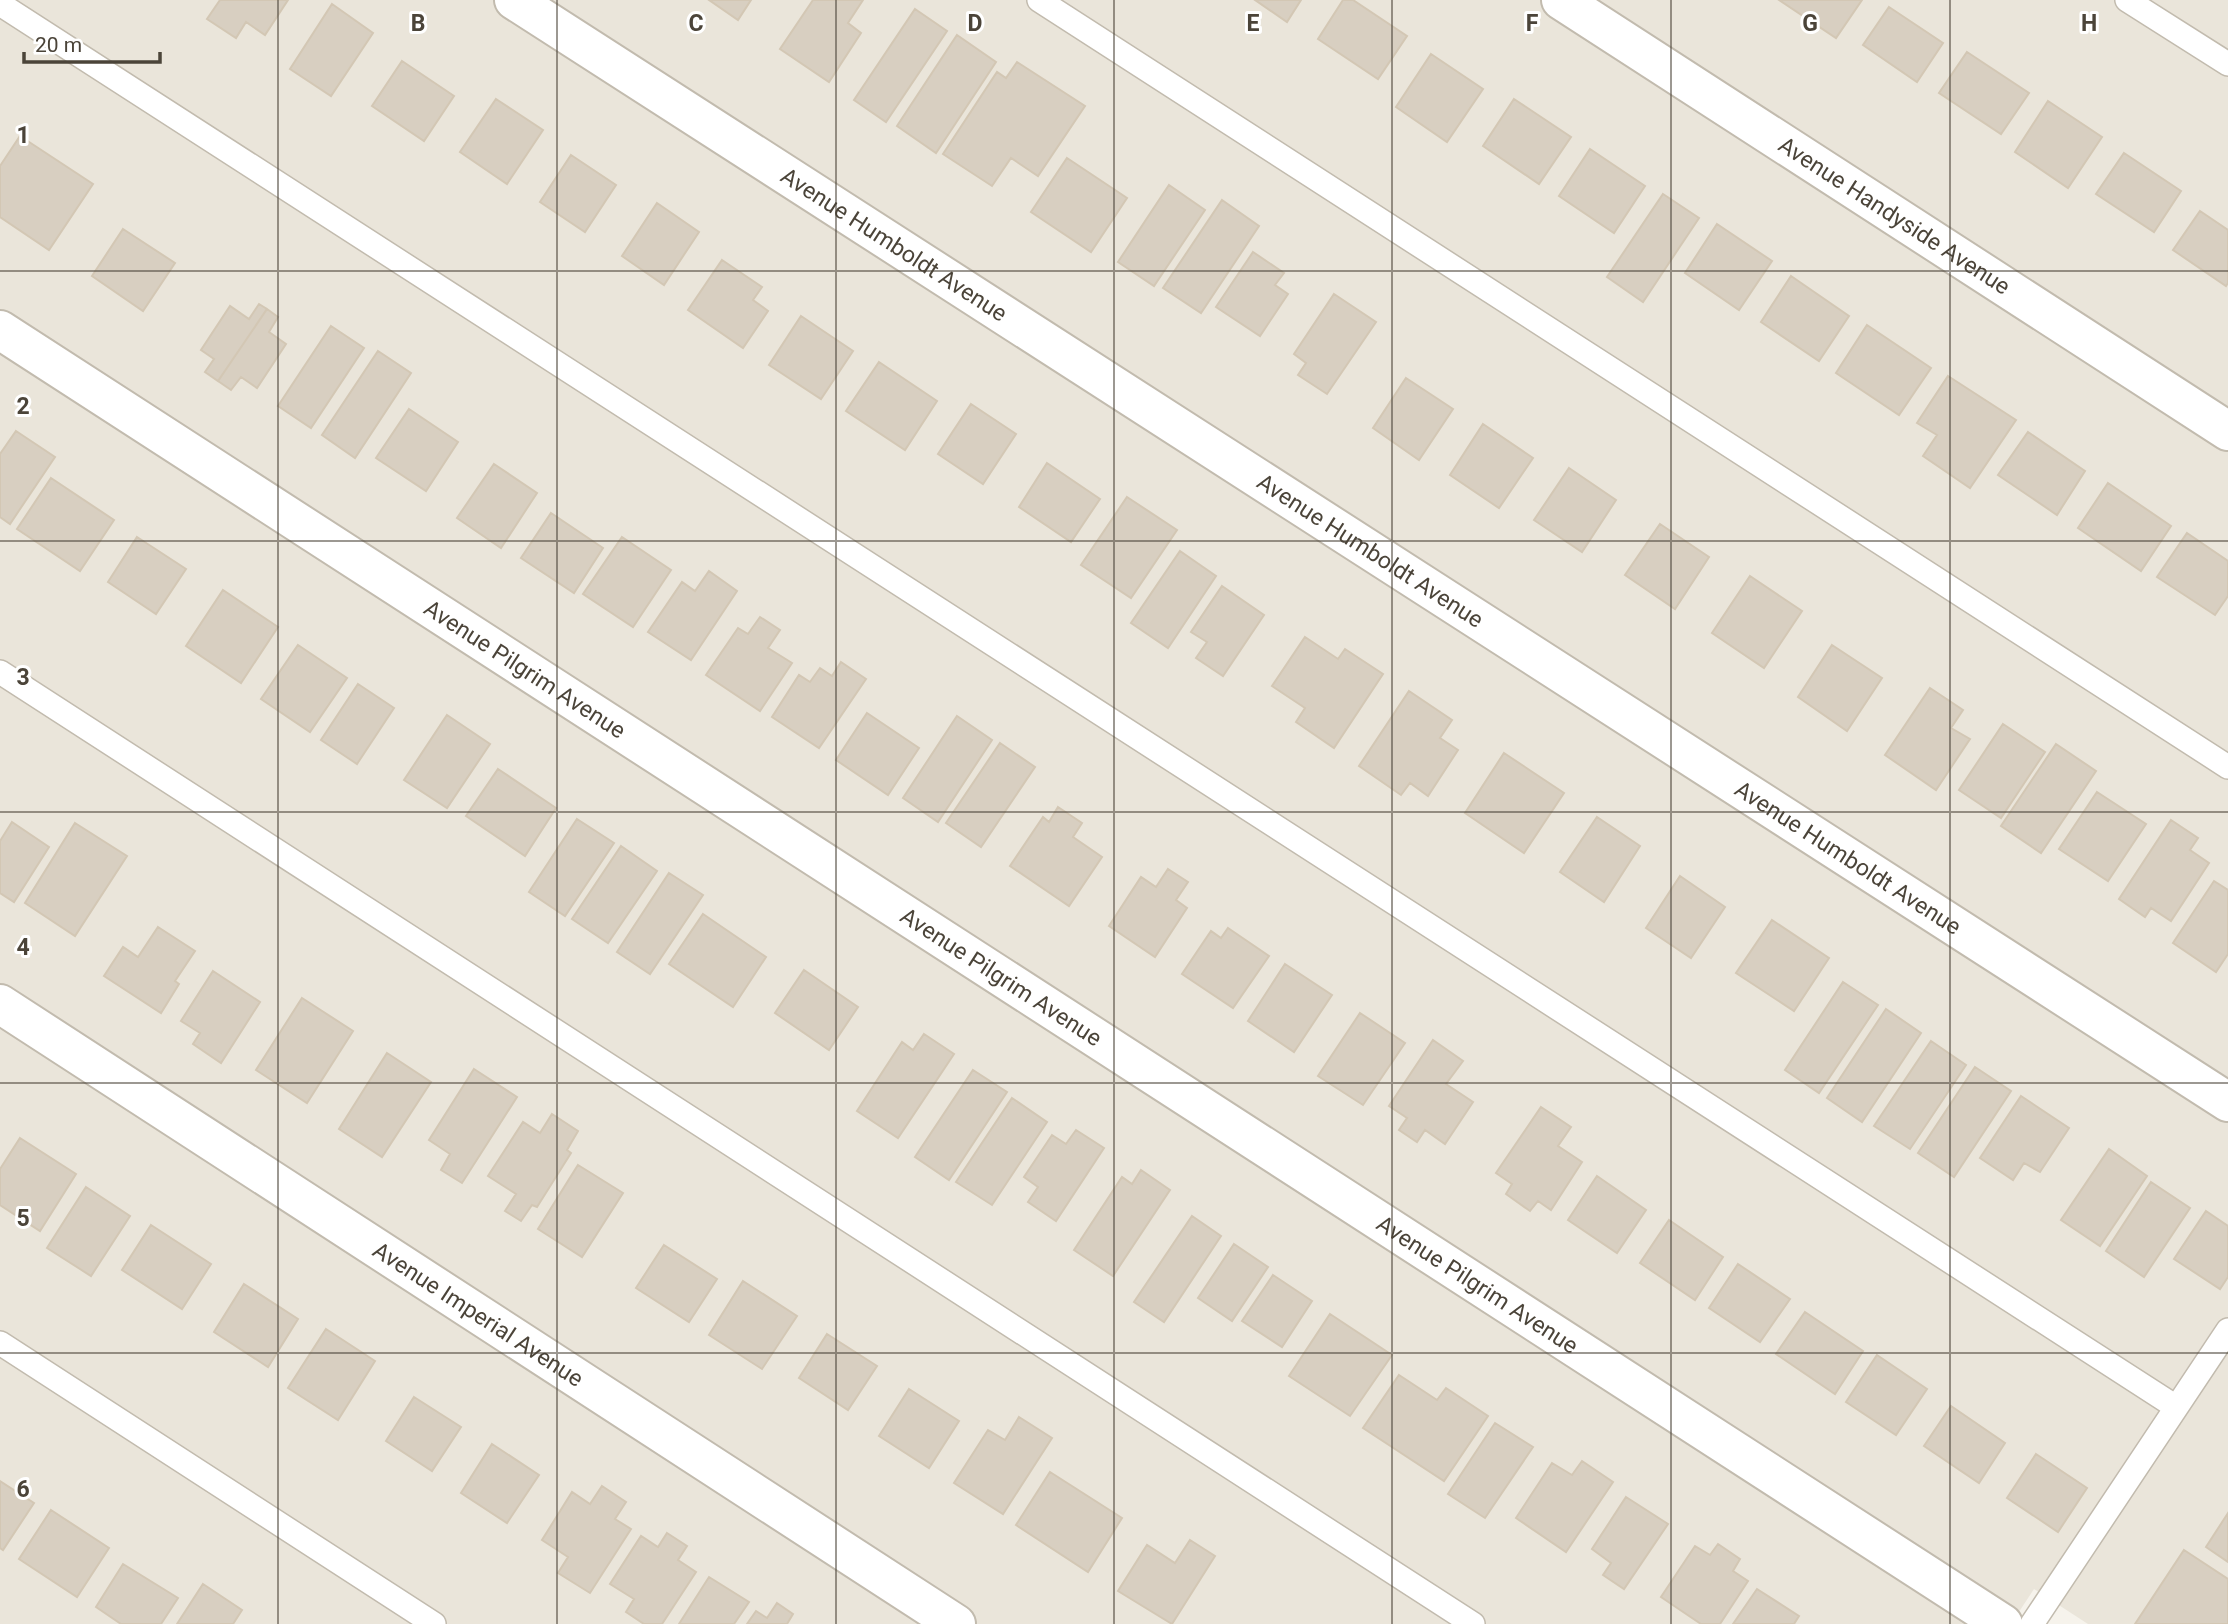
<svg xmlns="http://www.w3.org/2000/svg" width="2228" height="1624" font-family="Roboto,sans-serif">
	<rect width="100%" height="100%" fill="#f6f3ec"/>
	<path fill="#eae5da" d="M 0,0 L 2228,0 L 2228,1624 L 2088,1624 L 2034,1589 L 2011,1624 L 0,1624 Z"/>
	<path fill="#d8cfc1" stroke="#d3c7b4" stroke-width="2" d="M 220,0 L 288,0 L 265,35 L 246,22 L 236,38 L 207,19 Z
		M 709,0 L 751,0 L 738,20 Z
		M 813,0 L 863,0 L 848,23 L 861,33 L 829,82 L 780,49 Z
		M 1255,0 L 1301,0 L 1287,22 Z
		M 1343,0 L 1353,0 L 1407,36 L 1378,79 L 1318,39 Z
		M 1779,0 L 1862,0 L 1836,38 Z
		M 332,4 L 373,33 L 331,96 L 290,69 Z
		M 1889,7 L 1943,43 L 1917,82 L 1863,45 Z
		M 915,9 L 947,31 L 886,122 L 854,100 Z
		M 957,35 L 996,62 L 936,153 L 897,126 Z
		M 1967,52 L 2029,93 L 2001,134 L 1939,93 Z
		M 1431,54 L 1483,89 L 1447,142 L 1396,107 Z
		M 402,61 L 454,96 L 424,141 L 372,106 Z
		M 1017,62 L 1085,106 L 1038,176 L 1011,158 L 992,186 L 943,154 L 997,72 L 1006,78 Z
		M 496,99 L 543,130 L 507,184 L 460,152 Z
		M 1514,99 L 1571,137 L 1539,184 L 1483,146 Z
		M 2048,101 L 2102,137 L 2068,188 L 2015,152 Z
		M 20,136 L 93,184 L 49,250 L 0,217 L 0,166 Z
		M 1590,149 L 1645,186 L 1614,233 L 1559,196 Z
		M 2124,153 L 2181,191 L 2154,232 L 2096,194 Z
		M 571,155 L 616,185 L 585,232 L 540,202 Z
		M 1067,158 L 1127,198 L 1091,252 L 1031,212 Z
		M 1169,185 L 1205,210 L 1154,286 L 1118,262 Z
		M 1663,194 L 1699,218 L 1643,302 L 1607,277 Z
		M 1222,200 L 1259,226 L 1201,313 L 1163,288 Z
		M 657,203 L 699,232 L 664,285 L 622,256 Z
		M 2200,211 L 2228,230 L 2228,283 L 2226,286 L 2173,250 Z
		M 1717,224 L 1772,261 L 1739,310 L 1685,273 Z
		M 123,229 L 175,263 L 143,311 L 92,276 Z
		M 1253,252 L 1284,273 L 1275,285 L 1288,294 L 1260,336 L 1216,307 Z
		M 722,260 L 762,287 L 753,300 L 768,311 L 743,348 L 688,310 Z
		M 1791,276 L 1849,316 L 1819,361 L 1761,322 Z
		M 1334,294 L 1376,322 L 1327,394 L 1298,375 L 1306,363 L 1294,354 Z
		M 259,304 L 267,309 L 218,381 L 205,372 L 214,359 L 201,350 L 230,306 L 249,319 Z
		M 267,309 L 278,317 L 269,332 L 286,344 L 257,388 L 241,377 L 231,390 L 218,381 Z
		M 801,316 L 853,351 L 821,399 L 769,365 Z
		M 1867,325 L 1931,368 L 1899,415 L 1836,373 Z
		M 331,326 L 364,348 L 311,428 L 278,406 Z
		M 378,351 L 411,373 L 355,458 L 322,435 Z
		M 879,362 L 937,401 L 905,450 L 846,411 Z
		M 1948,376 L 2016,420 L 1970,488 L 1923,456 L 1937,435 L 1917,423 Z
		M 1406,378 L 1453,409 L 1419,460 L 1373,428 Z
		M 971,404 L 1016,434 L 983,484 L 938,454 Z
		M 409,409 L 458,442 L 426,491 L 376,458 Z
		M 1483,424 L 1533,458 L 1499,508 L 1450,475 Z
		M 16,431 L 55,457 L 10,524 L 0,517 L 0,454 Z
		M 2028,432 L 2085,471 L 2057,515 L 1998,475 Z
		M 1047,463 L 1100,499 L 1071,542 L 1019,507 Z
		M 494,464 L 537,493 L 501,548 L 457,518 Z
		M 1569,468 L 1616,500 L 1582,552 L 1534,520 Z
		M 51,478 L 114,520 L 80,571 L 17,529 Z
		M 2108,483 L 2171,526 L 2141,571 L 2078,528 Z
		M 1127,497 L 1177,530 L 1131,598 L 1081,565 Z
		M 551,513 L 603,548 L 574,593 L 521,558 Z
		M 1660,524 L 1709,557 L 1675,609 L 1625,575 Z
		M 2187,533 L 2228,561 L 2228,596 L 2215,615 L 2157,577 Z
		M 137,537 L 186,569 L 156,614 L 108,582 Z
		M 622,537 L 671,570 L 633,627 L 583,594 Z
		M 1180,551 L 1216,576 L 1168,648 L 1131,623 Z
		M 709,571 L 737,591 L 691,660 L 648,632 L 682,582 L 695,591 Z
		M 1750,576 L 1802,611 L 1764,668 L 1712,633 Z
		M 1222,586 L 1264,615 L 1223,676 L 1196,658 L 1207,642 L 1191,632 Z
		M 223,590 L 278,627 L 241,683 L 186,646 Z
		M 760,617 L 780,630 L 768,648 L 792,663 L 760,711 L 706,675 L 738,628 L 748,634 Z
		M 1305,637 L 1338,659 L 1345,649 L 1383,674 L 1334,748 L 1296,722 L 1305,708 L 1272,686 Z
		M 298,645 L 347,678 L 310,732 L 261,699 Z
		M 1832,645 L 1882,678 L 1847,731 L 1798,697 Z
		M 841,662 L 866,679 L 819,748 L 772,717 L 799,675 L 810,682 L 820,668 L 832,676 Z
		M 358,684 L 394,708 L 357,764 L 321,740 Z
		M 1930,688 L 1963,710 L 1951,728 L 1970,739 L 1936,790 L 1885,755 Z
		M 1409,691 L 1452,720 L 1440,738 L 1458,750 L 1428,796 L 1410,783 L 1401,795 L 1359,766 Z
		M 867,713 L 919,748 L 888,795 L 836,760 Z
		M 447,715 L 490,744 L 447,808 L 404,780 Z
		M 957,716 L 992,740 L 938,822 L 903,798 Z
		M 2003,724 L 2045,752 L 2001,818 L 1959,790 Z
		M 1000,743 L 1035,767 L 981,847 L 946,823 Z
		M 2056,744 L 2096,771 L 2041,853 L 2001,826 Z
		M 1504,753 L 1564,793 L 1524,853 L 1465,813 Z
		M 498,769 L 556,808 L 525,856 L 466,816 Z
		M 2097,792 L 2146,824 L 2108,881 L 2059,849 Z
		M 1058,807 L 1082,823 L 1073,837 L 1102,857 L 1069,906 L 1010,866 L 1043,817 L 1049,822 Z
		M 1597,817 L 1640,846 L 1604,902 L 1560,872 Z
		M 577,819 L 614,843 L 565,916 L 529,892 Z
		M 2171,820 L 2198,838 L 2190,850 L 2209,863 L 2171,921 L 2151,908 L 2145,917 L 2119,899 Z
		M 12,822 L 49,847 L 14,902 L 0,893 L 0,841 Z
		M 75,823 L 127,856 L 75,936 L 25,903 Z
		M 621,846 L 657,871 L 608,943 L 572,919 Z
		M 1168,869 L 1188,882 L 1176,900 L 1187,908 L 1155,957 L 1109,926 L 1141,877 L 1156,887 Z
		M 669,873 L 703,895 L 650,974 L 617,952 Z
		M 1680,876 L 1725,907 L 1691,958 L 1646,928 Z
		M 2214,881 L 2228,890 L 2228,954 L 2216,972 L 2173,943 Z
		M 703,914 L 766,957 L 733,1007 L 669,964 Z
		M 1772,920 L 1829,958 L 1794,1011 L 1736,973 Z
		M 158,927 L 195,951 L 175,981 L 179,984 L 161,1013 L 104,976 L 123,947 L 138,957 Z
		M 1228,928 L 1269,956 L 1233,1008 L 1182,974 L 1211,931 L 1221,938 Z
		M 1285,964 L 1332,995 L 1294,1052 L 1248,1021 Z
		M 804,970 L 858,1007 L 829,1050 L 775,1013 Z
		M 213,971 L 260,1002 L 221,1063 L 193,1044 L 200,1033 L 181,1021 Z
		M 1843,982 L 1878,1005 L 1819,1093 L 1785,1070 Z
		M 302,998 L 353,1031 L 307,1103 L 256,1070 Z
		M 1886,1009 L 1921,1033 L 1862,1122 L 1827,1098 Z
		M 1360,1013 L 1405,1043 L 1363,1105 L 1318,1076 Z
		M 924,1034 L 954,1054 L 898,1138 L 857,1111 L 902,1042 L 913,1050 Z
		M 1433,1040 L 1463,1061 L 1446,1084 L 1473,1102 L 1445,1144 L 1425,1130 L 1417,1142 L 1399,1130 L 1407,1118 L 1389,1106 Z
		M 1931,1041 L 1966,1065 L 1910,1149 L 1874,1126 Z
		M 387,1053 L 431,1082 L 382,1157 L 339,1129 Z
		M 1975,1067 L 2011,1091 L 1954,1177 L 1918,1153 Z
		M 474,1069 L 517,1097 L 462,1183 L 441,1170 L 450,1154 L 429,1140 Z
		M 973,1070 L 1007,1092 L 949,1180 L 915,1157 Z
		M 2021,1096 L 2069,1128 L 2040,1172 L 2024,1163 L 2013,1180 L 1980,1158 Z
		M 1012,1098 L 1047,1122 L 992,1205 L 956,1182 Z
		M 1541,1107 L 1571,1127 L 1558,1146 L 1582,1162 L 1551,1210 L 1538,1201 L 1530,1211 L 1506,1194 L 1512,1184 L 1496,1173 Z
		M 552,1114 L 578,1131 L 567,1150 L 571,1153 L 537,1207 L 532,1205 L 521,1221 L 505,1211 L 516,1194 L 488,1176 L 523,1122 L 540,1133 Z
		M 1076,1130 L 1104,1148 L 1056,1221 L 1028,1202 L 1038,1187 L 1024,1177 L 1052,1135 L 1066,1144 Z
		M 20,1138 L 76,1174 L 40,1231 L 0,1205 L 0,1169 Z
		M 2109,1149 L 2147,1176 L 2100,1246 L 2061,1220 Z
		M 578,1165 L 623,1193 L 582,1257 L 538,1229 Z
		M 1141,1170 L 1170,1190 L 1113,1276 L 1074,1250 L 1122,1177 L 1132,1184 Z
		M 1597,1176 L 1646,1210 L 1617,1253 L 1568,1220 Z
		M 2151,1182 L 2190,1208 L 2144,1277 L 2106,1251 Z
		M 86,1187 L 130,1216 L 91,1276 L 47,1248 Z
		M 2206,1211 L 2228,1226 L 2228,1277 L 2220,1289 L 2174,1259 Z
		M 1192,1216 L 1221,1236 L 1164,1322 L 1134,1302 Z
		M 1669,1220 L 1723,1257 L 1695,1300 L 1640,1263 Z
		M 151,1225 L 211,1264 L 182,1309 L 122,1270 Z
		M 1234,1244 L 1268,1267 L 1232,1321 L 1198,1298 Z
		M 664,1245 L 717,1279 L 689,1322 L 636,1288 Z
		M 1738,1264 L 1790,1299 L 1760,1342 L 1709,1308 Z
		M 1273,1275 L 1312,1301 L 1282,1347 L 1242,1321 Z
		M 743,1281 L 797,1316 L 762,1369 L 709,1335 Z
		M 244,1284 L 298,1319 L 268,1367 L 214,1332 Z
		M 1805,1312 L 1863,1351 L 1835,1394 L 1776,1354 Z
		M 1330,1314 L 1392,1355 L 1350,1416 L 1289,1376 Z
		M 326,1329 L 375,1361 L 338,1420 L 288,1388 Z
		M 827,1334 L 877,1366 L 848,1410 L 799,1378 Z
		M 1877,1355 L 1927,1389 L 1896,1435 L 1846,1402 Z
		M 1399,1375 L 1437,1400 L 1446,1388 L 1488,1416 L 1444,1481 L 1363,1428 Z
		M 909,1389 L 959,1421 L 929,1468 L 879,1436 Z
		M 414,1397 L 461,1427 L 432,1471 L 386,1441 Z
		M 1951,1406 L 2005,1443 L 1979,1483 L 1924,1446 Z
		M 1019,1417 L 1052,1438 L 1003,1514 L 954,1483 L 988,1430 L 1005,1440 Z
		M 1495,1423 L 1533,1447 L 1485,1518 L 1448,1494 Z
		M 492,1444 L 539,1475 L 507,1523 L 461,1493 Z
		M 2036,1454 L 2087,1488 L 2058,1532 L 2007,1498 Z
		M 1582,1461 L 1613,1482 L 1566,1552 L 1516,1518 L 1552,1463 L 1572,1475 Z
		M 1050,1472 L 1122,1518 L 1088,1572 L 1016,1525 Z
		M 0,1481 L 34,1503 L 3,1550 L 0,1548 Z
		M 602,1486 L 626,1502 L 615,1519 L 631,1529 L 590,1593 L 558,1573 L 568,1557 L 542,1540 L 572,1492 L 590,1504 Z
		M 1626,1497 L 1668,1524 L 1624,1589 L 1603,1575 L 1611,1563 L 1592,1549 Z
		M 51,1510 L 109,1548 L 77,1597 L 19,1559 Z
		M 2228,1513 L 2228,1562 L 2206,1547 Z
		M 667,1533 L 687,1546 L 678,1560 L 696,1572 L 662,1624 L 644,1624 L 626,1612 L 634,1599 L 610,1584 L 641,1536 L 658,1547 Z
		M 1190,1540 L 1215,1556 L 1172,1624 L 1118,1591 L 1147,1545 L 1175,1563 Z
		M 1718,1544 L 1740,1559 L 1733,1571 L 1748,1581 L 1720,1624 L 1701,1624 L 1661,1597 L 1695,1546 L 1710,1555 Z
		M 2184,1550 L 2228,1579 L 2228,1624 L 2135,1624 Z
		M 123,1564 L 178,1598 L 161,1624 L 121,1624 L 96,1607 Z
		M 709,1577 L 749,1602 L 734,1624 L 679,1624 Z
		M 203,1584 L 242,1610 L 233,1624 L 177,1624 Z
		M 1757,1589 L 1799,1616 L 1794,1624 L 1733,1624 Z
		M 777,1603 L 793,1614 L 787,1624 L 747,1624 L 756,1611 L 767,1618 Z"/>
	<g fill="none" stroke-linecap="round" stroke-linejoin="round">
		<defs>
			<path id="service" d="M 1039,0 L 2228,767
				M 2127,0 L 2228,64
				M 0,4 L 2176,1407
				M 0,672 L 1473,1624
				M 0,1343 L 434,1624
				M 2032,1624 L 2228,1330"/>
			<g id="minor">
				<path id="s1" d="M 514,0 L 2228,1102"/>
				<path id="s2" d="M 1561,0 L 2228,431"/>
				<path id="s3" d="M 0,330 L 2003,1624"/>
				<path id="s4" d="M 0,1004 L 956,1624"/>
			</g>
		</defs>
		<use href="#service" stroke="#c2bbae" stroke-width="26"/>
		<use href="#minor" stroke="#c2bbae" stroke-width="42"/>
		<use href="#service" stroke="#fff" stroke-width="23"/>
		<use href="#minor" stroke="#fff" stroke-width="38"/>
	</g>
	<path fill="none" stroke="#4b4439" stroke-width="2" stroke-opacity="0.55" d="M 278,0 L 278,1624M 557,0 L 557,1624M 836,0 L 836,1624M 1114,0 L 1114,1624M 1392,0 L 1392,1624M 1671,0 L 1671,1624M 1950,0 L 1950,1624M 0,271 L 2228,271M 0,541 L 2228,541M 0,812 L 2228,812M 0,1083 L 2228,1083M 0,1353 L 2228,1353"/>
	<g text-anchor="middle" stroke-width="6" stroke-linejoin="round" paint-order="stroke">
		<g font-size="23" fill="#4b4439" stroke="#fff">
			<text dy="8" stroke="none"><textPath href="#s2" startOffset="397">Avenue Handyside Avenue</textPath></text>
			<text dy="8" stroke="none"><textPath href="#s1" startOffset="452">Avenue Humboldt Avenue</textPath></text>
			<text dy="8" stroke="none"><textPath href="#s1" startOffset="1018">Avenue Humboldt Avenue</textPath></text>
			<text dy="8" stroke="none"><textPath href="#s3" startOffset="625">Avenue Pilgrim Avenue</textPath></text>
			<text dy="8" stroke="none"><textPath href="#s1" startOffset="1586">Avenue Humboldt Avenue</textPath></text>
			<text dy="8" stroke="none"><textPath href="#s3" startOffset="1192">Avenue Pilgrim Avenue</textPath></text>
			<text dy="8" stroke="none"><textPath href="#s3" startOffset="1759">Avenue Pilgrim Avenue</textPath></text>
			<text dy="8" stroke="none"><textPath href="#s4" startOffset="570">Avenue Imperial Avenue</textPath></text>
		</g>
	</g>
	<g font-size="23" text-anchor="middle" font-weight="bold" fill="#4b4439" stroke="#fff" stroke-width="6" stroke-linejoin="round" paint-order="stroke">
		<text x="418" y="31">B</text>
		<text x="696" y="31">C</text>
		<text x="975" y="31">D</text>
		<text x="1253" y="31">E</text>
		<text x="1532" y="31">F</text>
		<text x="1810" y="31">G</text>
		<text x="2089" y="31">H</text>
		<text x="23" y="143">1</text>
		<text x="23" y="414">2</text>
		<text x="23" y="685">3</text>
		<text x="23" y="955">4</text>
		<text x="23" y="1226">5</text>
		<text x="23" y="1497">6</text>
	</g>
	<path d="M24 52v10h136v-10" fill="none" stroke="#4b4439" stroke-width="3.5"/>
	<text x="35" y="52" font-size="21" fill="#4b4439" stroke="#ffffff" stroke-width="5" paint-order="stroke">20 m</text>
</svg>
